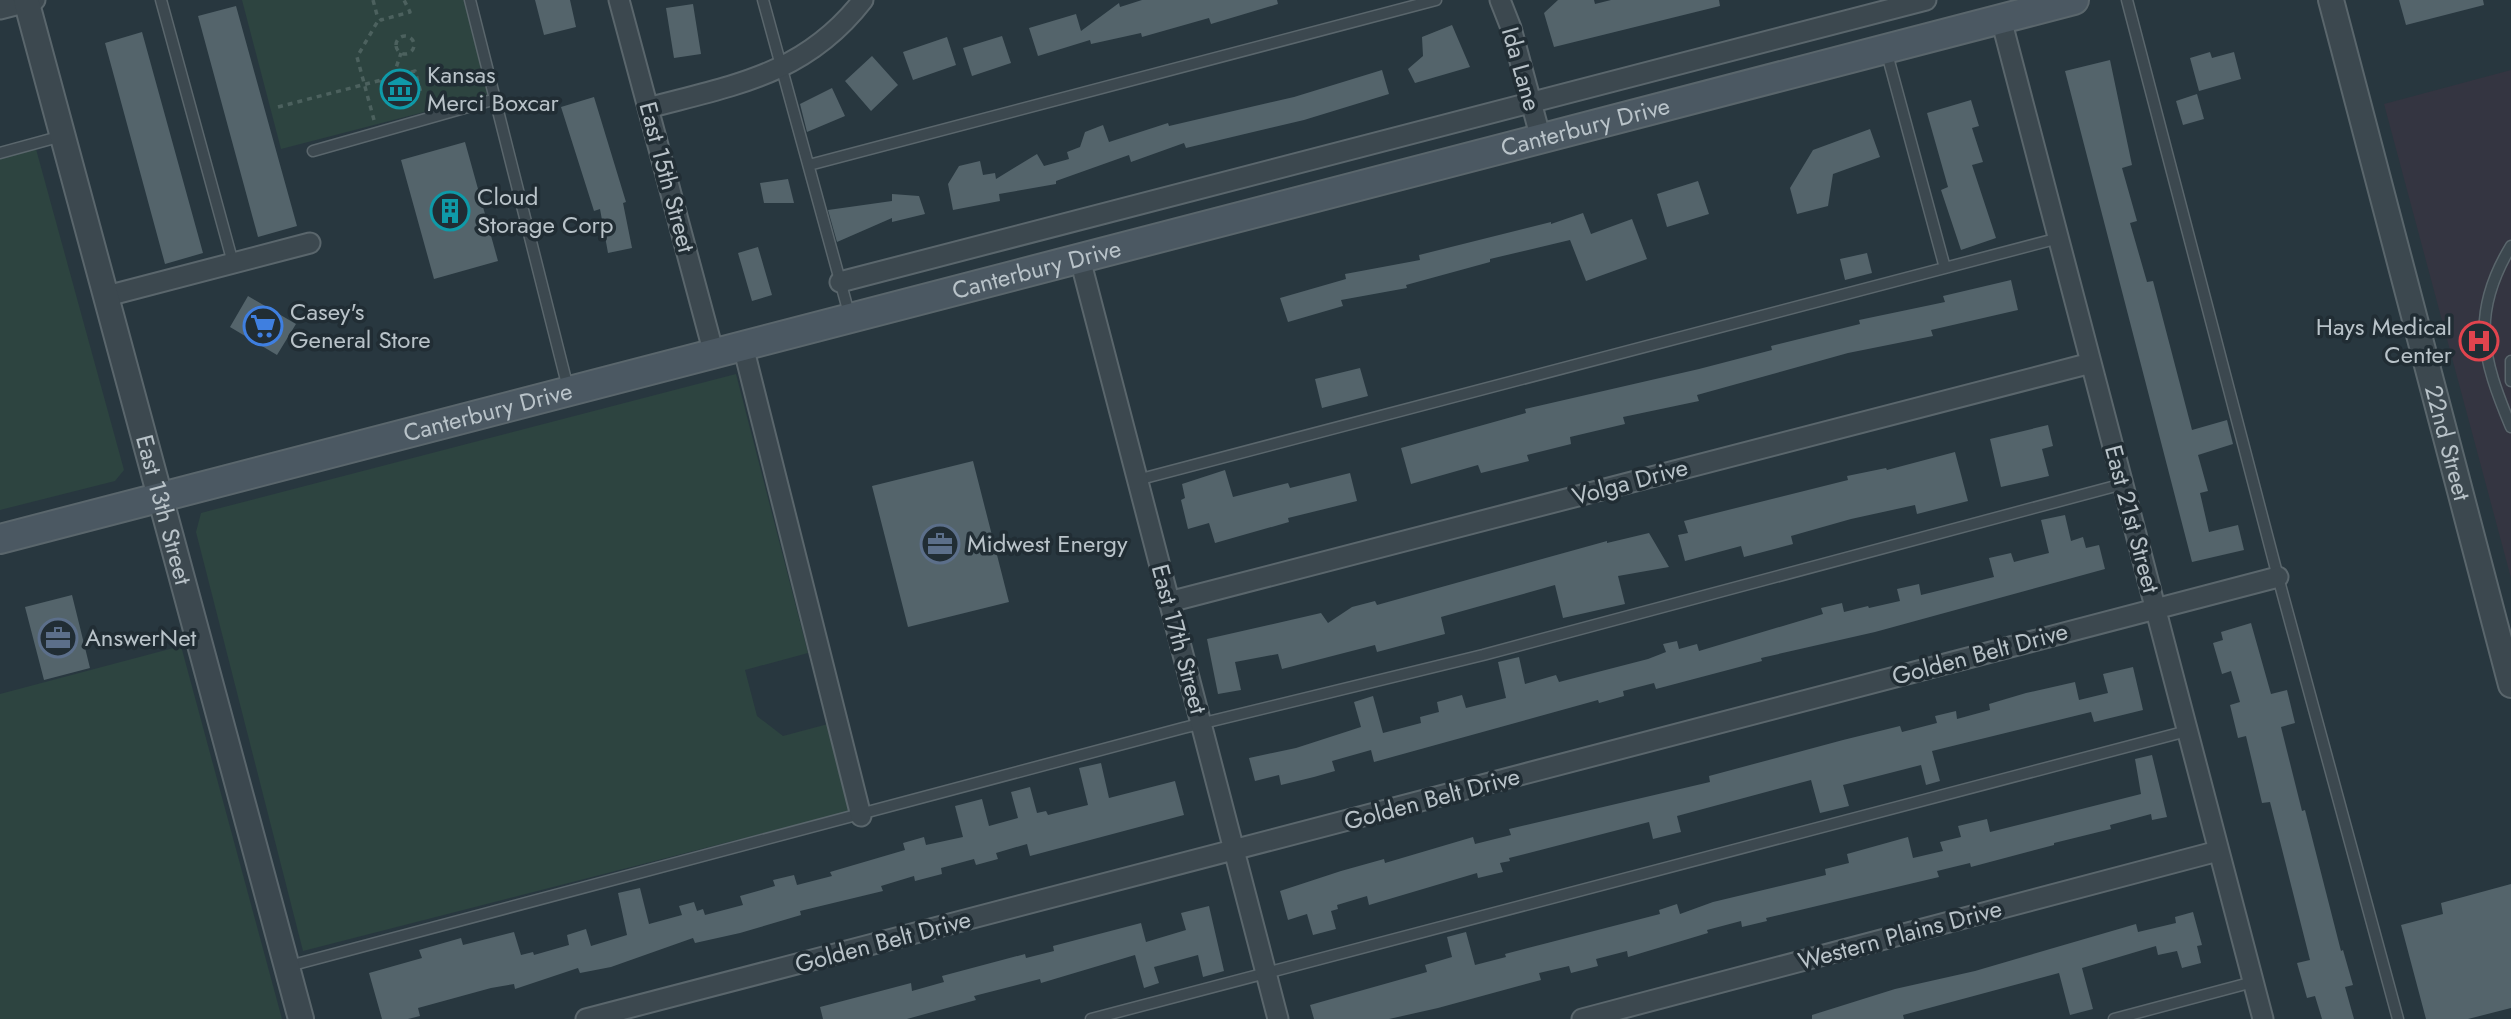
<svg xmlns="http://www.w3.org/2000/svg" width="2511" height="1019" font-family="Jost,sans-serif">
	<rect width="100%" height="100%" fill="#28373f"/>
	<path fill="#343541" d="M 2511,70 L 2511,578 L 2384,104 Z"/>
	<path fill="#2d4440" d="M 242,0 L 465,0 L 490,95 L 281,149 Z
		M 36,149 L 124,470 L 115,481 L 0,510 L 0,159 Z
		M 736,374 L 808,653 L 745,670 L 757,716 L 783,736 L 828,724 L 850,811 L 303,951 L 196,532 L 201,513 Z
		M 181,646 L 282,1019 L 0,1019 L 0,694 Z"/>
	<path fill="#54646b" d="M 535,0 L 570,0 L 576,27 L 544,35 Z
		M 1142,0 L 1277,0 L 1278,4 L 1211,24 L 1209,18 L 1142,37 L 1141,33 L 1091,44 L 1090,40 L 1038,56 L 1029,28 L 1076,14 L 1081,31 L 1119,3 L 1120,7 Z
		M 1558,0 L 1594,0 L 1595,4 L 1611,0 L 1719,0 L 1720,6 L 1554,47 L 1544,13 Z
		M 2399,0 L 2483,0 L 2484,5 L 2406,25 Z
		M 693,4 L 701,54 L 674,58 L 666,8 Z
		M 236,6 L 297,226 L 258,237 L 198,16 Z
		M 1452,25 L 1470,67 L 1415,83 L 1408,69 L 1423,56 L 1422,37 Z
		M 142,32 L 203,253 L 165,264 L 105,43 Z
		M 1002,36 L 1011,63 L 972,76 L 963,48 Z
		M 947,37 L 956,65 L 913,80 L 903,52 Z
		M 2210,52 L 2212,58 L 2234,52 L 2241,79 L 2199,91 L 2190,58 Z
		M 872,56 L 898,85 L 871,111 L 845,81 Z
		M 2110,60 L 2132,165 L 2122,168 L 2137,221 L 2130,223 L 2147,282 L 2153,281 L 2192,430 L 2227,420 L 2233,444 L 2198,455 L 2208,491 L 2200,493 L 2209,532 L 2238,525 L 2244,550 L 2192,562 L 2065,71 Z
		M 1382,70 L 1389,94 L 1304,120 L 1186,148 L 1184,143 L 1131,162 L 1129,155 L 1056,181 L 1056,184 L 999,194 L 1000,201 L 953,210 L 948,184 L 959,166 L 980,161 L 983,175 L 995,173 L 996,179 L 1037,154 L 1044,166 L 1069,159 L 1067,152 L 1080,147 L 1085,132 L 1103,125 L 1109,142 L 1168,123 L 1169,126 L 1294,97 Z
		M 413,77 L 417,92 L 388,100 L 384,85 Z
		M 832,88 L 845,116 L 807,132 L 800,104 Z
		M 2197,94 L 2204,119 L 2183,125 L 2176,101 Z
		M 594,97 L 626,202 L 623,203 L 632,248 L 608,253 L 600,209 L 594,211 L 561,107 Z
		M 1971,100 L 1979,126 L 1972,128 L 1983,162 L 1972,165 L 1996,238 L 1961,250 L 1941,190 L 1948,187 L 1927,113 Z
		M 1870,129 L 1880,157 L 1833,174 L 1828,206 L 1797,214 L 1790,188 L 1813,150 Z
		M 465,142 L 498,261 L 434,279 L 401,160 Z
		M 788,179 L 794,203 L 764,203 L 760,183 Z
		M 1698,181 L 1709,214 L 1667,227 L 1657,194 Z
		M 892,194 L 919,196 L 925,214 L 892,222 L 892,218 L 837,242 L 828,210 L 892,201 Z
		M 1583,213 L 1591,234 L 1632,219 L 1647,259 L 1586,281 L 1570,240 L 1490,259 L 1490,262 L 1406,285 L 1407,288 L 1341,300 L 1343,306 L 1288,322 L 1280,298 L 1346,279 L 1345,274 L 1420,260 L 1419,255 L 1551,222 L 1551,224 Z
		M 758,247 L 772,295 L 752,301 L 738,253 Z
		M 1867,253 L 1872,273 L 1845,280 L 1840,259 Z
		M 2011,280 L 2018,310 L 1931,330 L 1933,336 L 1848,353 L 1697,395 L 1699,401 L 1623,417 L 1625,424 L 1570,437 L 1571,444 L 1527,455 L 1529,461 L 1481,473 L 1478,465 L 1411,484 L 1401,448 L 1526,413 L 1525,409 L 1699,369 L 1772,350 L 1771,346 L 1860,324 L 1859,320 L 1945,302 L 1943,296 Z
		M 248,296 L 296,324 L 277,355 L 230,327 Z
		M 1360,368 L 1368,396 L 1322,408 L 1315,379 Z
		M 2048,425 L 2053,446 L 2042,449 L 2049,476 L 2001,487 L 1990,439 Z
		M 1955,452 L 1968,501 L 1917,514 L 1915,505 L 1851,519 L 1791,536 L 1793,544 L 1744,557 L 1741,546 L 1685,561 L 1678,535 L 1688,533 L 1684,521 L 1848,480 L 1847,476 L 1886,468 L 1887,470 Z
		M 973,461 L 1009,602 L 908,627 L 872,486 Z
		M 1225,470 L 1233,497 L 1288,483 L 1290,488 L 1350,473 L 1357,501 L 1288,518 L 1289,522 L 1215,543 L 1209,523 L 1188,529 L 1181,500 L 1185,498 L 1182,484 Z
		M 2065,515 L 2071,541 L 2083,537 L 2086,548 L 2099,545 L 2105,569 L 1875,632 L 1761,658 L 1762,661 L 1656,689 L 1654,683 L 1623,691 L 1624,696 L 1599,703 L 1598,700 L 1374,762 L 1371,750 L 1332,761 L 1335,771 L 1314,777 L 1281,785 L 1279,775 L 1255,781 L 1249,758 L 1296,748 L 1361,727 L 1354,702 L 1373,696 L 1383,733 L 1421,723 L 1420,717 L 1439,712 L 1437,702 L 1462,695 L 1466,708 L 1506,698 L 1498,662 L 1519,657 L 1525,684 L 1556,675 L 1559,682 L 1648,659 L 1666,652 L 1663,644 L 1677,641 L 1679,649 L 1697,644 L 1699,651 L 1823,614 L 1821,608 L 1842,603 L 1844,612 L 1868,606 L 1869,608 L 1900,601 L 1897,589 L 1919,584 L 1921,595 L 1994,577 L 1989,558 L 2011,553 L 2014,562 L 2049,553 L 2041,520 Z
		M 1649,533 L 1669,567 L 1618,576 L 1625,604 L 1563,618 L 1555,585 L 1441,617 L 1445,634 L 1377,652 L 1375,645 L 1282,669 L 1278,654 L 1235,662 L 1241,690 L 1218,694 L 1207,639 L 1321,613 L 1328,623 L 1352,607 L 1375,601 L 1377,605 L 1607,541 L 1607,543 Z
		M 72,595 L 90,668 L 44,680 L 25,607 Z
		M 2251,623 L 2271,694 L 2287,690 L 2295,723 L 2281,727 L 2302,811 L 2305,810 L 2341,951 L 2343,950 L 2353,985 L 2345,987 L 2354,1019 L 2322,1019 L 2315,996 L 2307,998 L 2297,963 L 2310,960 L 2270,802 L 2262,803 L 2246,736 L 2238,738 L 2230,705 L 2240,702 L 2231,671 L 2222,674 L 2213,643 L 2223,640 L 2221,632 Z
		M 2133,667 L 2143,710 L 2094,722 L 2091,712 L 1932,751 L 1940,781 L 1926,785 L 1921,765 L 1843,785 L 1849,806 L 1820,813 L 1811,780 L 1677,816 L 1681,832 L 1653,839 L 1649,822 L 1509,858 L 1510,861 L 1500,863 L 1503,872 L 1478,878 L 1477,873 L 1369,905 L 1367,896 L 1337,905 L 1338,909 L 1331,911 L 1336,929 L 1313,935 L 1307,914 L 1288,920 L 1280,891 L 1341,871 L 1384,859 L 1385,863 L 1473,837 L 1475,844 L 1511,835 L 1509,829 L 1710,782 L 1709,776 L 1843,740 L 1900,726 L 1902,732 L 1937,723 L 1935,716 L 1956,711 L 1957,719 L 1990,710 L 1989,704 L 2026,693 L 2075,682 L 2079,700 L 2108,693 L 2103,674 Z
		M 2152,755 L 2167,817 L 2152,820 L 2151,814 L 2110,825 L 2111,829 L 2054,843 L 2054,845 L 1971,867 L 1970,863 L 1937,871 L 1939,877 L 1766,918 L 1767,921 L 1742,927 L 1741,921 L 1707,930 L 1708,933 L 1628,957 L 1627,951 L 1596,959 L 1598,966 L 1571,973 L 1569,966 L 1539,973 L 1541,980 L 1438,1008 L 1389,1019 L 1314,1019 L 1310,1005 L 1427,972 L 1425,965 L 1452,957 L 1447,937 L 1466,932 L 1475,965 L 1506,957 L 1505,954 L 1660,914 L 1659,910 L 1677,904 L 1680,914 L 1713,902 L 1826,875 L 1825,869 L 1849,863 L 1847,854 L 1908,837 L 1913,858 L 1943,851 L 1940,842 L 1961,837 L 1958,826 L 1987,819 L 1990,832 L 2141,794 L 2135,759 Z
		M 1101,763 L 1109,798 L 1175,781 L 1184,815 L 1030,856 L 1027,844 L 996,853 L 998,859 L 976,865 L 974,859 L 941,868 L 942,874 L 915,881 L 914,876 L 881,886 L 883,891 L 800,911 L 801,915 L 740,933 L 695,943 L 693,938 L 611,967 L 580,973 L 578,968 L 515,989 L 514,984 L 491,988 L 418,1008 L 420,1016 L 408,1019 L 382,1019 L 369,973 L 422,958 L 419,950 L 461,938 L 463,945 L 514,932 L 521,955 L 533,952 L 534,955 L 569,945 L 567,935 L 586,929 L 591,946 L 627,935 L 618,893 L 640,888 L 649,924 L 682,915 L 679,906 L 694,902 L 697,911 L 703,909 L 705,915 L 743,905 L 740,896 L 775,886 L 773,880 L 794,875 L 797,885 L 832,876 L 830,872 L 905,850 L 903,843 L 924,837 L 926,845 L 963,837 L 955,806 L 982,799 L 989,826 L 1018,818 L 1011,792 L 1030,787 L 1037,813 L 1046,811 L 1048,815 L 1088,805 L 1079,768 Z
		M 2511,884 L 2511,1008 L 2468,1019 L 2426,1019 L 2401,925 L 2443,914 L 2441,903 Z
		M 1209,906 L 1224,971 L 1203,977 L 1198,955 L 1154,967 L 1159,983 L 1144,988 L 1135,955 L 1041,983 L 1040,979 L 974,996 L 976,1000 L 907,1019 L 823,1019 L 820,1007 L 911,983 L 912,991 L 944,982 L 942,976 L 1025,954 L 1026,958 L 1054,951 L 1053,946 L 1141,923 L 1146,942 L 1186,930 L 1181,913 Z
		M 2193,912 L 2202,945 L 2197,946 L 2201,963 L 2182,968 L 2177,951 L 2158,955 L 2156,946 L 2082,968 L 2093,1009 L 2070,1015 L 2059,973 L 1903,1015 L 1904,1019 L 1812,1019 L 1812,1015 L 1895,989 L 1975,971 L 2136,924 L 2138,932 L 2176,923 L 2175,917 Z"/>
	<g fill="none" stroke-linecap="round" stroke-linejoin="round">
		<defs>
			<path id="service" d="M 161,0 L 233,263
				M 470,0 L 568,388
				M 763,0 L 850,317
				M 2127,0 L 2278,577 L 2398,1019
				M 1886,50 L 1945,268
				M 313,151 L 496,99
				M 0,153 L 62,136
				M 809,165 L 1436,0
				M 2511,246 C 2470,314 2482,358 2511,427
				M 2511,361 L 2511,381
				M 1137,480 L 2059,238
				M 289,966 L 1183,728 L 1483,655 L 2123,484
				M 1091,1019 L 2187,731
				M 2114,1019 L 2253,982"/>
			<path id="minor" d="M 619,0 L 714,354
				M 1500,0 L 1511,28 L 1541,139
				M 0,9 L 35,0
				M 2001,19 L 2263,1019
				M 648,108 C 734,85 805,75 863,0
				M 1080,259 L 1278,1019
				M 840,282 L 1926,0
				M 107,296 L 310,243
				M 743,346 L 861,816
				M 1169,602 L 2091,363
				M 586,1019 L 2278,577
				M 1582,1019 L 2218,851"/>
			<g id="tertiary">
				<path id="s1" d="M 26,0 L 301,1019"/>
				<path id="s2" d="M 2331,0 L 2511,685"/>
			</g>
			<g id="secondary">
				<path id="s3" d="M 0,539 L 2074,0"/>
			</g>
		</defs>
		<use href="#service" stroke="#5a666c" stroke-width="13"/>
		<use href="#minor" stroke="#5a666c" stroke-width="23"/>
		<use href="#tertiary" stroke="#5a666c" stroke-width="28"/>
		<use href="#secondary" stroke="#5a666c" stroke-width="32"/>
		<path stroke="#4c615e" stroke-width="3.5" stroke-dasharray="5 5" stroke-linecap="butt" d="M 373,0 L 377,15 L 381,20 L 410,12 L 404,0
			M396 45a9 9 0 1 1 18 0a9 9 0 1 1-18 0Z
			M 381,80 L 387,102 L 421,93 L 415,71 L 393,77
			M 278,107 L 393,77 L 401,53
			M 374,120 L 357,57 L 379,19"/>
		<use href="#service" stroke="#3c484f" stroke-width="10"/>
		<use href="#minor" stroke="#3c484f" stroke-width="19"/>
		<use href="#tertiary" stroke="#3c484f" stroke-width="24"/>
		<use href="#secondary" stroke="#4b5862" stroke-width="28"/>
	</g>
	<defs>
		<symbol id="museum-ring" viewBox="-11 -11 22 22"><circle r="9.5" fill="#212d34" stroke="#0f9aa8" stroke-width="1.5"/><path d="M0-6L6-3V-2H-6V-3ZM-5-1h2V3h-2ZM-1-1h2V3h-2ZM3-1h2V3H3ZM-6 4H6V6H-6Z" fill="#0f9aa8"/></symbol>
		<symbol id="building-ring" viewBox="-11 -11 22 22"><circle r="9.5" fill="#212d34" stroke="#0f9aa8" stroke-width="1.5"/><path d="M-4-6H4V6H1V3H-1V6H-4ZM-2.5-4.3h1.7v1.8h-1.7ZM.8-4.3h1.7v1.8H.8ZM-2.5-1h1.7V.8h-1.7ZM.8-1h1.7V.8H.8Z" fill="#0f9aa8"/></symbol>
		<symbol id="supermarket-ring" viewBox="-11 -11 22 22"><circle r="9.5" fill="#212d34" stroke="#3f7fe0" stroke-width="1.5"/><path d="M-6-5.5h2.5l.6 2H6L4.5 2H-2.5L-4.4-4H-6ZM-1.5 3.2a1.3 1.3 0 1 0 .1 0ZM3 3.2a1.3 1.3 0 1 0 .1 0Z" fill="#3f7fe0"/></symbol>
		<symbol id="hospital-ring" viewBox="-11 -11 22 22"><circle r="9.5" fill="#212d34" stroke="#e0444e" stroke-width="1.5"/><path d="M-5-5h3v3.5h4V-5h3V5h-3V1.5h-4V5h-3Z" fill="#e0444e"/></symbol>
		<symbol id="office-ring" viewBox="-11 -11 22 22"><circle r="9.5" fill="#212d34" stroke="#5c6f8a" stroke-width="1.5"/><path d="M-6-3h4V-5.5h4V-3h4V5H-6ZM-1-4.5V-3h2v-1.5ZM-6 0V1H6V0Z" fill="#5c6f8a"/></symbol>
	</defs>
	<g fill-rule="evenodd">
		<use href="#museum-ring" x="378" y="67" width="44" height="44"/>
		<use href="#building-ring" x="428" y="189" width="44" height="44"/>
		<use href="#supermarket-ring" x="241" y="304" width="44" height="44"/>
		<use href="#hospital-ring" x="2457" y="319" width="44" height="44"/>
		<use href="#office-ring" x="918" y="522" width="44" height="44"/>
		<use href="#office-ring" x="36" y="616" width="44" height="44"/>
	</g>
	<g text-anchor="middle" stroke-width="7" stroke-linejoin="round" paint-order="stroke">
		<g font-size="24" fill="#b9c3c9" stroke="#212d34">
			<text transform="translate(1521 69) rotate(74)" y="8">Ida Lane</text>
			<text dy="8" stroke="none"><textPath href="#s3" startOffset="1638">Canterbury Drive</textPath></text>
			<text transform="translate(667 177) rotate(75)" y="8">East 15th Street</text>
			<text dy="8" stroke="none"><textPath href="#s3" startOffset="1071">Canterbury Drive</textPath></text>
			<text dy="8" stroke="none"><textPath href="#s3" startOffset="504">Canterbury Drive</textPath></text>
			<text dy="8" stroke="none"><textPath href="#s2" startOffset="458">22nd Street</textPath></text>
			<text transform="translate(1630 482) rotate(-15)" y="8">Volga Drive</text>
			<text dy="8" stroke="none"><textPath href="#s1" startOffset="528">East 13th Street</textPath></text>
			<text transform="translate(2132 519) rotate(75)" y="8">East 21st Street</text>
			<text transform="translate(1179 639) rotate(75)" y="8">East 17th Street</text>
			<text transform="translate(1980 654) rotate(-15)" y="8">Golden Belt Drive</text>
			<text transform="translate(1432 799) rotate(-15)" y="8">Golden Belt Drive</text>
			<text transform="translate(1900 935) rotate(-15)" y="8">Western Plains Drive</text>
			<text transform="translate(883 942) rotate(-15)" y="8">Golden Belt Drive</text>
		</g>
		<g font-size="24" fill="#b9c3c9" stroke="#212d34" text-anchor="start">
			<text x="427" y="83">Kansas<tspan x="427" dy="28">Merci Boxcar</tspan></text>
			<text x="477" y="205">Cloud<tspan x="477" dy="28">Storage Corp</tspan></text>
			<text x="290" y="320">Casey's<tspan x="290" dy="28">General Store</tspan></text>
			<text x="2452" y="335" text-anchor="end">Hays Medical<tspan x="2452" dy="28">Center</tspan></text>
			<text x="967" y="552">Midwest Energy</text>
			<text x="85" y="646">AnswerNet</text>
		</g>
	</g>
</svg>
